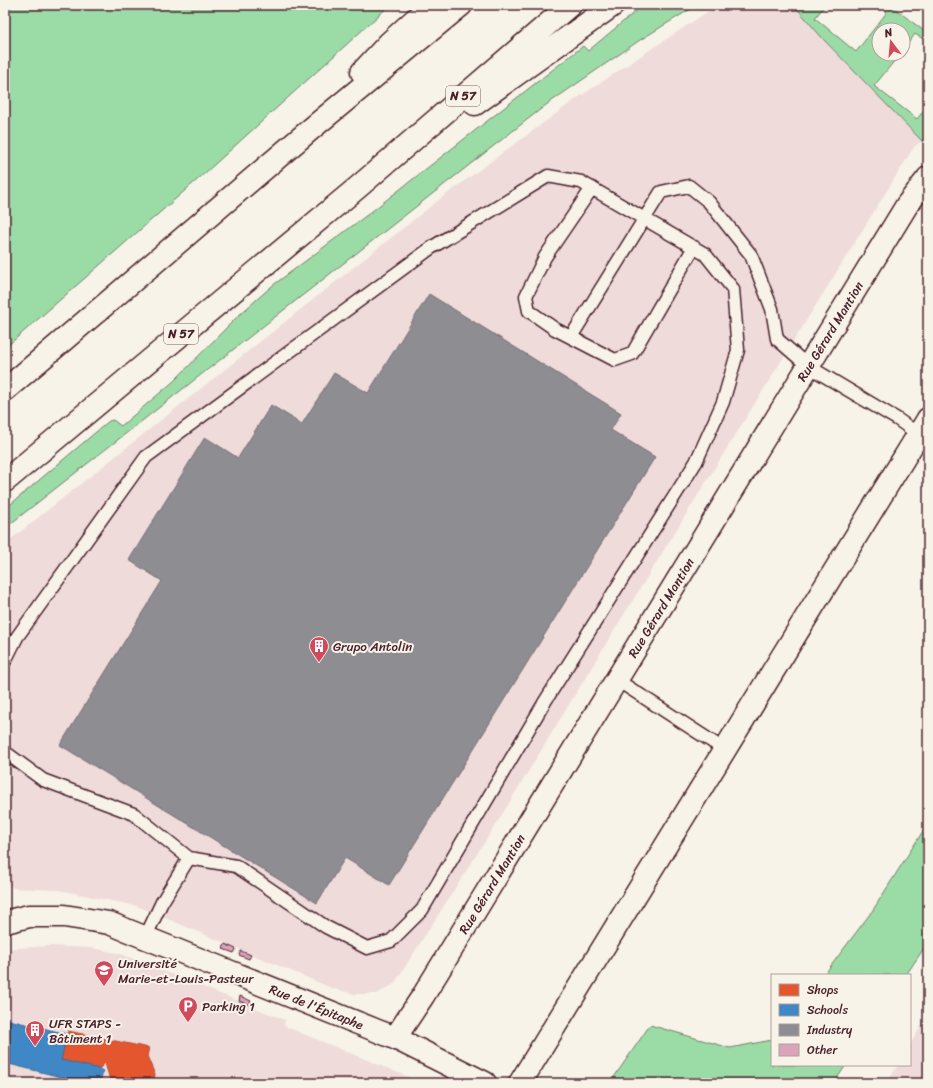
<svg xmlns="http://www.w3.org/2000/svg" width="933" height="1088" font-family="Sriracha,sans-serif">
	<rect width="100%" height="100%" fill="#f7f3e8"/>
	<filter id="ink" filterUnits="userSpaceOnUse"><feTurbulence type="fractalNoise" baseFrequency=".025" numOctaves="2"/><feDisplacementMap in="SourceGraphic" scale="8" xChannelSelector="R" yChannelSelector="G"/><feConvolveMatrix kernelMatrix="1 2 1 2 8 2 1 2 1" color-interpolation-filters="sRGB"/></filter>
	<g filter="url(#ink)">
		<path fill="#eedbda" d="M 718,5 L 794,5 L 824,40 L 922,141 L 914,147 L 626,611 L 498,821 L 394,984 L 377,994 L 355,994 L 334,989 L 137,906 L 59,890 L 13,888 L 5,882 L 5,544 L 440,199 L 576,99 Z
			M 49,946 L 92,948 L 121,954 L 285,1020 L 284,1026 L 423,1083 L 5,1083 L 5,949 Z
			M 928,1014 L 928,1083 L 887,1083 L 898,1065 L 910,1065 L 910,1045 Z"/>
		<path fill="#9bdca6" stroke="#727e68" d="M 5,5 L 390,5 L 205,173 L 5,348 Z
			M 643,5 L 697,5 L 640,40 L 546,105 L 5,528 L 5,509 L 109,421 L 113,420 L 121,426 L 174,381 L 238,316 L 272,286 L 371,212 L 583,46 L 588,51 Z
			M 794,5 L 825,5 L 815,18 L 856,52 L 887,12 L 879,5 L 890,5 L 928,34 L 928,42 L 915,34 L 903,50 L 903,30 L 879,30 L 879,54 L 900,54 L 874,86 L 917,119 L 928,105 L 928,135 L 922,141 L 824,40 Z
			M 928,823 L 928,942 L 906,975 L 824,975 L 873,910 Z
			M 650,1025 L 730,1048 L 772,1040 L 772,1065 L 846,1065 L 834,1083 L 610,1083 Z"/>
		<path fill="#e4572e" stroke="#b6462d" d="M 68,1031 L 149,1048 L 147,1056 L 155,1075 L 153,1083 L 111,1083 L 105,1063 L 99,1069 L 61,1060 Z"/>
		<path fill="#3f88c5" stroke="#426897" d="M 5,1019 L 67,1034 L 61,1060 L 99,1069 L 103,1071 L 100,1083 L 85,1083 L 5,1063 Z"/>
		<path fill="#8d8d92" stroke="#796c73" d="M 429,294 L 621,413 L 611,430 L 655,457 L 389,885 L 345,858 L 317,903 L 60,745 L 162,581 L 129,560 L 205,437 L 238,458 L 271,405 L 302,424 L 334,373 L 368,393 Z"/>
		<path fill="#daa4ba" stroke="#4a1f2b" d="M 225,944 L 236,949 L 234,953 L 223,949 Z
			M 241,951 L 251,955 L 249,959 L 239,955 Z
			M 240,996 L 251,1001 L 249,1005 L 239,1001 Z"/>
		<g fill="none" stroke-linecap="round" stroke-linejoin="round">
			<defs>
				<path id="service" d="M 592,188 L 545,257 L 526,296 L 529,311 L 555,329 L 615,360 L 632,354 L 694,247
					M 571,337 L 661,192 L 689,186 L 709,202 L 751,255 L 772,309 L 777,339 L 808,366 L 897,419 L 928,441
					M 5,661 L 17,637 L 146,457 L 431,248 L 548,176 L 581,182 L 705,254 L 733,289 L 738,350 L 723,402 L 696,462 L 544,703 L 422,910 L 391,941 L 367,948 L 326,927 L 236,866 L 189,858 L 134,814 L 43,780 L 5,752
					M 617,680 L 725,750
					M 145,938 L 162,902 L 189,858"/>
				<g id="minor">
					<path id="s1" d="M 5,922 L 29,916 L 64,916 L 109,923 L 395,1038 L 485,1083"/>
					<path id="s2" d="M 395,1038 L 423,996 L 907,205 L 928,178"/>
					<path d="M 520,1083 L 928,419"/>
				</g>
				<path id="trunk" d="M 362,72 L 389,43 L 431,5
					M 475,104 L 613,5
					M 5,390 L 311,129 L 461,5
					M 5,481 L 357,188 L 570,5"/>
			</defs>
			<use href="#service" stroke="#4a1f2b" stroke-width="15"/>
			<use href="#minor" stroke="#4a1f2b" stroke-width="25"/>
			<use href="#trunk" stroke="#4a1f2b" stroke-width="25"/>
			<use href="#service" stroke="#f7f3e8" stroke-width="12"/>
			<use href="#minor" stroke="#f7f3e8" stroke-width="22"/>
			<use href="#trunk" stroke="#f7f3e8" stroke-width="22"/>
		</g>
	</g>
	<defs>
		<symbol id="building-pin" viewBox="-11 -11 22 30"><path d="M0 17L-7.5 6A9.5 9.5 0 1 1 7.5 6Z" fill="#d1495b" stroke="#f7f3e8"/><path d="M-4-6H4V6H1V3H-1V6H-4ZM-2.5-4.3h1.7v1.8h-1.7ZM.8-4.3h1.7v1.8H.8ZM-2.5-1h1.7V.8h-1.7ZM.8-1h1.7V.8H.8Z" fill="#fff"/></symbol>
		<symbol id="university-pin" viewBox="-11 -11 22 30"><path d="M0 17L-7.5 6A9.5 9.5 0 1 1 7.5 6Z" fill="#d1495b" stroke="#f7f3e8"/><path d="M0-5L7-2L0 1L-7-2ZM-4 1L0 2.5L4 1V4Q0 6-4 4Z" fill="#fff"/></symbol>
		<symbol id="parking-pin" viewBox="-11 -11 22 30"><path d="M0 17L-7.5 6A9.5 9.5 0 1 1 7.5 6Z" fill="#d1495b" stroke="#f7f3e8"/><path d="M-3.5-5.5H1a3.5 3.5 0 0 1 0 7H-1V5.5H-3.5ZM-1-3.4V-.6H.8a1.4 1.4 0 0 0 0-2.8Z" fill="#fff"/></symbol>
	</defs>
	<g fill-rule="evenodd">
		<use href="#building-pin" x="308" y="635" width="22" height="30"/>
		<use href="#university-pin" x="93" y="959" width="22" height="30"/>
		<use href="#parking-pin" x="177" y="995" width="22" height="30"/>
		<use href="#building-pin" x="24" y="1019" width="22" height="30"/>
	</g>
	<g text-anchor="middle" stroke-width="4" stroke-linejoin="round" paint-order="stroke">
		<g fill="#f7f3e8" stroke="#7e5f64" stroke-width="1">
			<rect x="446" y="86" width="34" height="20" rx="3"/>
			<rect x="164" y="324" width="34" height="20" rx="3"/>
		</g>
		<g font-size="12" font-weight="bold" fill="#4a1f2b">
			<text x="463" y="100">N 57</text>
			<text x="181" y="338">N 57</text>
		</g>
		<g font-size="13" fill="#4a1f2b" stroke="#f7f3e8">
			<text dy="5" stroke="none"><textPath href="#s2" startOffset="830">Rue Gérard Mantion</textPath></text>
			<text dy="5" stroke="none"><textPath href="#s2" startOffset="506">Rue Gérard Mantion</textPath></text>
			<text dy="5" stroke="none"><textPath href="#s2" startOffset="182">Rue Gérard Mantion</textPath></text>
			<text dy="5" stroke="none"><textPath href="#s1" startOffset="329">Rue de l'Épitaphe</textPath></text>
		</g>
		<g font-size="13" fill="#4a1f2b" stroke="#f7f3e8" text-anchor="start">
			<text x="333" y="651">Grupo Antolin</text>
			<text x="118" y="968">Université<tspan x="118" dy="15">Marie-et-Louis-Pasteur</tspan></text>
			<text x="202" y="1011">Parking 1</text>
			<text x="49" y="1028">UFR STAPS -<tspan x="49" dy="15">Bâtiment 1</tspan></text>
		</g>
	</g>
	<rect width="933" height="1088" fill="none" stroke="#f7f3e8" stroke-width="20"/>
	<rect x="10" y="10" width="913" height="1068" fill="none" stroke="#4a1f2b" stroke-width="1.5" filter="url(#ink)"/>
	<rect x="771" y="974" width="140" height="92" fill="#f7f3e8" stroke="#b29e9c"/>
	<rect x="779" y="984" width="20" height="12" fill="#e4572e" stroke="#b29e9c"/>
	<text x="807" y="994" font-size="12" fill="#4a1f2b">Shops</text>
	<rect x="779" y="1004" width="20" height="12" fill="#3f88c5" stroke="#b29e9c"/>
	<text x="807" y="1014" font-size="12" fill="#4a1f2b">Schools</text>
	<rect x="779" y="1024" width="20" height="12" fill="#8d8d92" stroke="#b29e9c"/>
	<text x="807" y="1034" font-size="12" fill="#4a1f2b">Industry</text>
	<rect x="779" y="1044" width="20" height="12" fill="#daa4ba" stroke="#b29e9c"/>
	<text x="807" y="1054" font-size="12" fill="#4a1f2b">Other</text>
	<g transform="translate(891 42) rotate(344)"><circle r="19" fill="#f7f3e8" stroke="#b29e9c"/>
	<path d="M0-3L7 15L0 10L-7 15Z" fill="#d1495b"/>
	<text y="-6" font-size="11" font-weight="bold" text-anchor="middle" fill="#4a1f2b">N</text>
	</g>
</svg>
